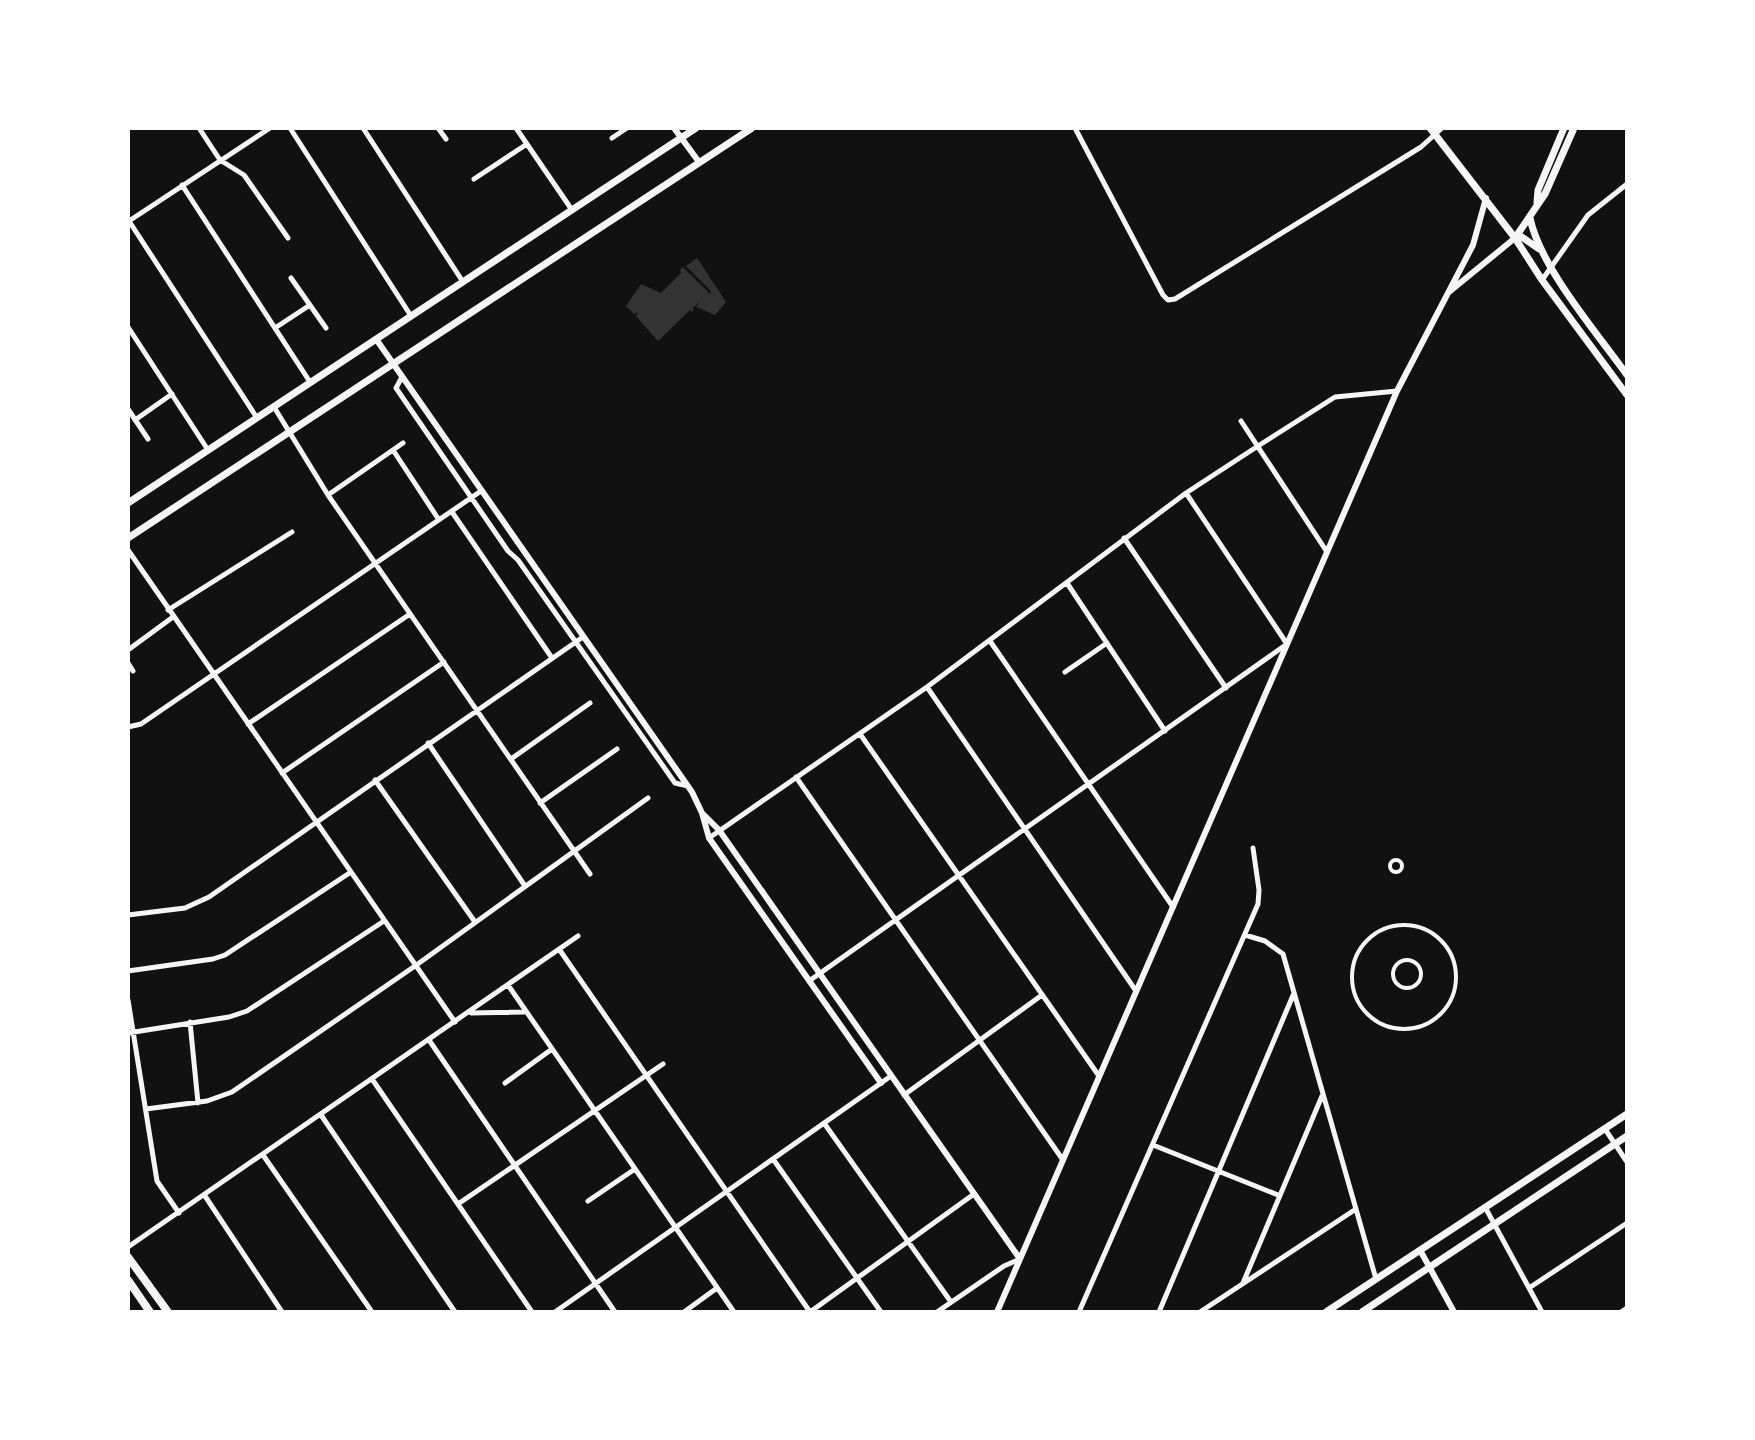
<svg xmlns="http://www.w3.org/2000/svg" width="1755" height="1440" font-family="'IBM Plex Sans',sans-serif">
	<rect width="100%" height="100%" fill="#111"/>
	<path fill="#333" d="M 697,258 L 726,302 L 715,315 L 696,307 L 700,301 L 693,308 L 693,312 L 690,310 L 658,341 L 636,316 L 638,312 L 634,314 L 626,306 L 641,284 L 661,293 L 681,273 L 680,270 L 683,267 L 710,294 L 711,291 L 686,266 Z"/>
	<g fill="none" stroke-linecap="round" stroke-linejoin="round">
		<path stroke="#f5f5f5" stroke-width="4" d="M1390 866a6 6 0 1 1 12 0a6 6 0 1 1-12 0Z
			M1352 977a52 52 0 1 1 104 0a52 52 0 1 1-104 0Z
			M1393 974a14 14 0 1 1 28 0a14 14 0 1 1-28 0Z"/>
		<path stroke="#f5f5f5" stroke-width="5" d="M 199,128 L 220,160 L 244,175 L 288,238
			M 290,128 L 411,316
			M 363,128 L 463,282
			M 438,128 L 446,139
			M 516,128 L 572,210
			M 1075,128 L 1163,295 L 1168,300 L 1175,299 L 1421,147 L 1442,128
			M 612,138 L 627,128
			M 474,179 L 527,144
			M 182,185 L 310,382
			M 129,221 L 257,418
			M 129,221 L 270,128
			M 291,278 L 326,328
			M 1542,280 L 1588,215 L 1627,184
			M 128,327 L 208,450
			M 275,328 L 310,305
			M 402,377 L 396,388 L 508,551 L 518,560 L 675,783 L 688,786
			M 274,407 L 328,495 L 590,874
			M 128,409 L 148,439
			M 135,420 L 172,394
			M 1241,421 L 1327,552
			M 393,450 L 439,520
			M 328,495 L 403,443
			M 452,512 L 552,658
			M 1124,538 L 1226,688
			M 128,550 L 455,1022
			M 1067,583 L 1165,731
			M 168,610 L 292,532
			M 990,641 L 1173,907
			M 128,650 L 173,617
			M 128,663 L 133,671
			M 1065,672 L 1107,643
			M 927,687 L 1136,991
			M 248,724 L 410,614
			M 128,727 L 141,724 L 481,491
			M 860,734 L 1099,1076
			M 428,743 L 525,886
			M 511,759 L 590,703
			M 282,773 L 444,662
			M 796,777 L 1063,1160
			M 375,780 L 475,922
			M 540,803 L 617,749
			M 709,838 L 927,687 L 1186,493 L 1258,446 L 1335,397 L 1397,391
			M 128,915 L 185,908 L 209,897 L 583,637
			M 1245,935 L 1265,941 L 1283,954 L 1376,1279
			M 559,949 L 810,1312
			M 128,971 L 213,959 L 225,955 L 351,872
			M 809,981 L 1287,644 L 1186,493
			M 508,985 L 734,1312
			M 128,1000 L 157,1181 L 179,1213
			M 471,1013 L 525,1012
			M 190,1022 L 198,1103
			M 128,1033 L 229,1017 L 247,1011 L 384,921
			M 429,1040 L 615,1312
			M 372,1079 L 532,1312
			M 505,1083 L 552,1049
			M 904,1095 L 1042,995
			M 146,1109 L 207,1101 L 232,1092 L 415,966 L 648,798
			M 321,1115 L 455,1312
			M 824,1123 L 951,1302
			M 1605,1129 L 1627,1162
			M 1153,1145 L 1278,1195
			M 263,1155 L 372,1312
			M 773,1159 L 881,1312
			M 205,1196 L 282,1312
			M 588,1201 L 635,1169
			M 458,1204 L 663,1064
			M 1485,1207 L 1542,1312
			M 128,1247 L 578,936
			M 1243,1283 L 1322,1096
			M 1529,1288 L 1627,1223
			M 555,1312 L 891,1076
			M 684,1312 L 717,1288
			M 810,1312 L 974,1194
			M 937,1312 L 1004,1266 L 1020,1259
			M 1079,1312 L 1258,904 L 1259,890 L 1253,848
			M 1159,1312 L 1294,993
			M 1200,1312 L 1356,1209
			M 1621,1312 L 1627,1308"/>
		<path stroke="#f5f5f5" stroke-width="6" d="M 674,128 L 699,162
			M 1449,292 L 1515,238
			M 376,339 L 692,792 L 702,813 L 709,838 L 881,1083
			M 704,815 L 719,830 L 1020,1259
			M 1420,1250 L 1454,1312
			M 997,1312 L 1397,391 L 1473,245 L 1486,198"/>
		<path stroke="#f5f5f5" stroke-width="7" d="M 1430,128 L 1515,238 L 1542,280 L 1627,395
			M 1537,203 L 1538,190 L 1564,128
			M 1530,218 C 1540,267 1597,333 1627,375
			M 1519,235 L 1539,249
			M 1515,238 L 1545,194 L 1574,128
			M 128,503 L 696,128
			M 128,538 L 752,128
			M 1326,1312 L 1627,1114
			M 1362,1312 L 1627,1136"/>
		<path stroke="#f5f5f5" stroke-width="8" d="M 128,1257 L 168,1312
			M 128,1280 L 150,1312"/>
	</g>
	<rect width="1755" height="1440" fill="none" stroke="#ffffff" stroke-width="260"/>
</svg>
